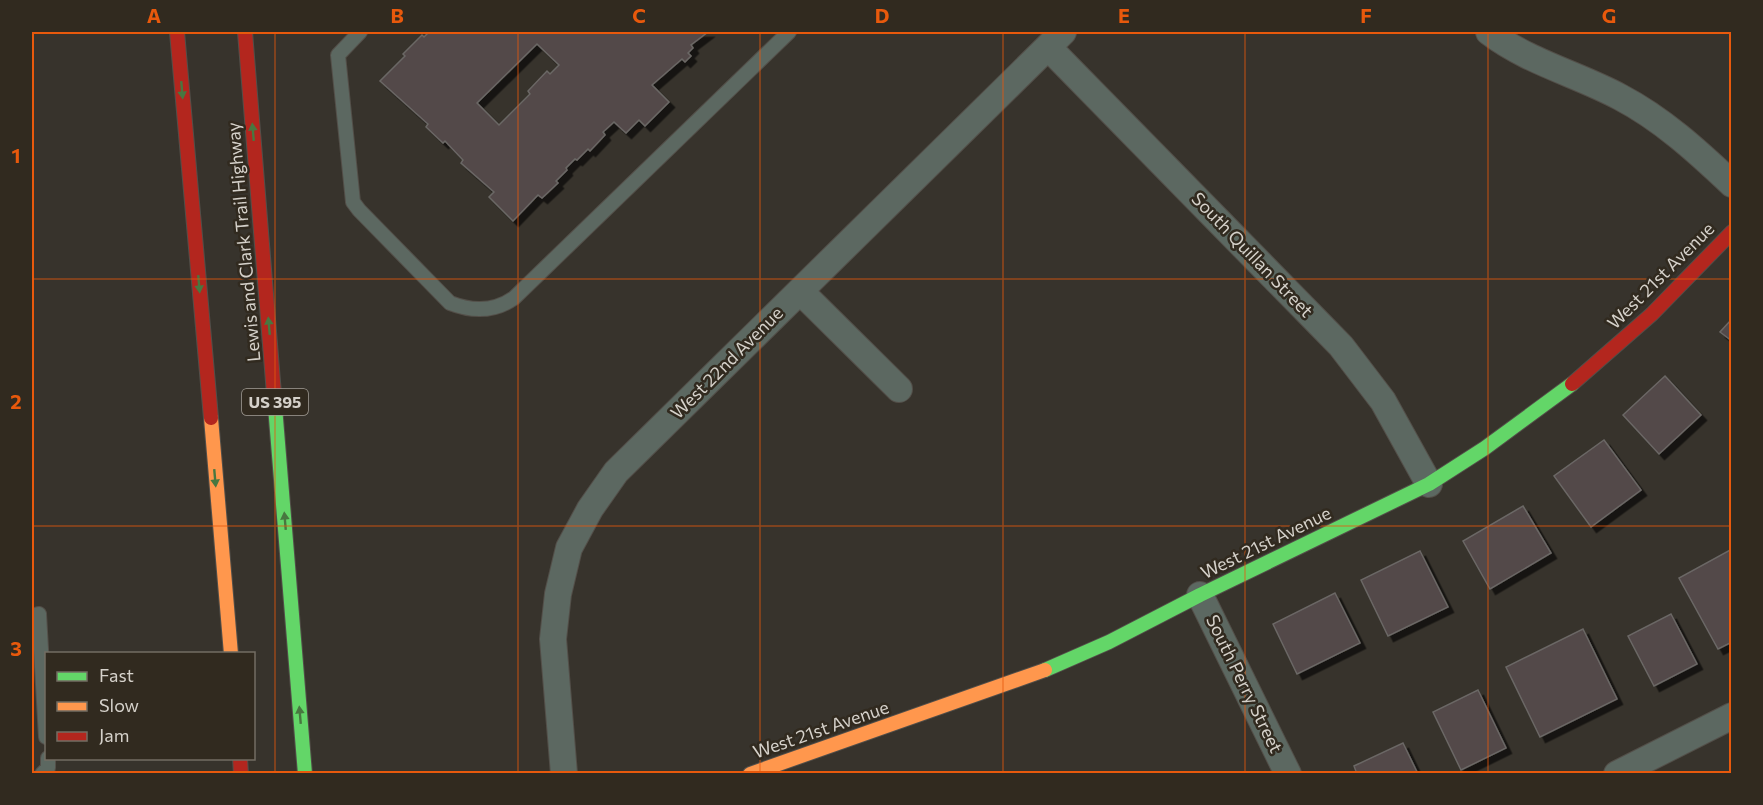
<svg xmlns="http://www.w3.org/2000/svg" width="1763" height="805" font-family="Commissioner,sans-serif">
	<defs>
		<filter id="shadow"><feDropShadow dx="5.5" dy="5.5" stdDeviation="0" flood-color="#0009"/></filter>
	</defs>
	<rect width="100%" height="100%" fill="#37332c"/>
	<path fill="#524849" stroke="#6b6765" stroke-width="1.5" fill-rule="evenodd" filter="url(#shadow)" d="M 429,32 L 708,32 L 691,45 L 693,48 L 688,53 L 691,56 L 685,62 L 682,59 L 652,85 L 669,102 L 645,126 L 639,120 L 626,133 L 614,122 L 603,132 L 605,135 L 590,151 L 588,149 L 577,160 L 575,159 L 566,168 L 567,170 L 556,181 L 558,183 L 542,198 L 538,195 L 513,221 L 489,197 L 494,192 L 461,163 L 463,160 L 445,141 L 443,143 L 426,127 L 428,124 L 380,81 L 405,56 L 403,54 L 422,35 L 424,37 ZM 537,44 L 559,65 L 550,74 L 547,71 L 528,91 L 530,94 L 499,125 L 477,103 Z
		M 1732,319 L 1732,341 L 1720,332 Z
		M 1665,376 L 1701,415 L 1659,454 L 1623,415 Z
		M 1604,440 L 1641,490 L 1591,527 L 1554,476 Z
		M 1523,506 L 1551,553 L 1490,589 L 1463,541 Z
		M 1732,549 L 1732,642 L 1718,649 L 1679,578 Z
		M 1420,551 L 1448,607 L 1388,636 L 1361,580 Z
		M 1335,593 L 1360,643 L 1297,674 L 1273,624 Z
		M 1671,614 L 1697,664 L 1654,686 L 1628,636 Z
		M 1583,629 L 1617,699 L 1540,737 L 1506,667 Z
		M 1478,690 L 1506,748 L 1461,770 L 1433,712 Z
		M 1403,743 L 1418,774 L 1357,774 L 1354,766 Z"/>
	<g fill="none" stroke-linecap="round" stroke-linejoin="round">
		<defs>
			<path id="lane" d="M 360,32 L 338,55 L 353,202 L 359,210 L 450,303 C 473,312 494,312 514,298 L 789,32
				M 32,616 L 39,614 L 46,737
				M 42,774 L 48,768 L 48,758"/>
			<path id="street" d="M 1489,32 C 1528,62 1577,74 1620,97 C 1662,119 1697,151 1732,184
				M 1048,47 L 1341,346 L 1383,401 L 1429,484
				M 800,291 L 899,389
				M 1200,595 L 1288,774
				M 564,774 L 553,639 L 558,594 L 569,548 L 590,509 L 616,472 L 1063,32
				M 1617,774 L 1732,716"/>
			<path id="fast" d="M 274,394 L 305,774
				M 1045,670 L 1109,642 L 1200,595 L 1429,484 L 1485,448 L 1572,384"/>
			<path id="slow" d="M 211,418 L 231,654
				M 750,774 L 1045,670"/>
			<path id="jam" d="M 177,32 L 211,418
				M 245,32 L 274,394
				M 1572,384 L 1652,314 L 1732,232
				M 240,758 L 241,774"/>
		</defs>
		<use href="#lane" stroke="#534f49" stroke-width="16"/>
		<use href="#street" stroke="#534f49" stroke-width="28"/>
		<use href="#fast" stroke="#534f49" stroke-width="16"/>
		<use href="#slow" stroke="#534f49" stroke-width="16"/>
		<use href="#jam" stroke="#534f49" stroke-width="16"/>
		<use href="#lane" stroke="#5c6861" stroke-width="14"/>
		<use href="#street" stroke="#5c6861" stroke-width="26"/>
		<use href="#fast" stroke="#63d668" stroke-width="14"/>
		<use href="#slow" stroke="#ff974d" stroke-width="14"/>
		<use href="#jam" stroke="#b3261e" stroke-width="14"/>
	</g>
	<defs><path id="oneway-solid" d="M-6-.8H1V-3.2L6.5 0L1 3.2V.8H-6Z" transform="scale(1.5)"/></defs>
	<g fill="#487740">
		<use href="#oneway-solid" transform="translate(182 90) rotate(85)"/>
		<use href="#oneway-solid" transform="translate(253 132) rotate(-95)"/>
		<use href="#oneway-solid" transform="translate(199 284) rotate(85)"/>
		<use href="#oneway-solid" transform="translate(269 326) rotate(-95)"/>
		<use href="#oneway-solid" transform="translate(215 478) rotate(85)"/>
		<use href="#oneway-solid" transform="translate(285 521) rotate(-95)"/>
		<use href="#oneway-solid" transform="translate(300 715) rotate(-95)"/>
	</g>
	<path fill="none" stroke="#e8590c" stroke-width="1.5" stroke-opacity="0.55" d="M 275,32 L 275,774M 518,32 L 518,774M 760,32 L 760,774M 1003,32 L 1003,774M 1245,32 L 1245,774M 1488,32 L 1488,774M 32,279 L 1732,279M 32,526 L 1732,526"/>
	<g text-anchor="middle" stroke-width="5" stroke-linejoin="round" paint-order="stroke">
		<rect fill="#312a1f" stroke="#a49f97" stroke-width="1.5" x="242" y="389" width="66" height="26" rx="4.5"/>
		<g font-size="16" font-weight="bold" fill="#d5d1ca">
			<text x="275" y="408">US 395</text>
		</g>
		<g font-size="18" fill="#d5d1ca" stroke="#312a1f">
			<text transform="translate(244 242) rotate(-95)" y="6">Lewis and Clark Trail Highway</text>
			<text transform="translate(1252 255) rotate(46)" y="6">South Quillan Street</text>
			<text transform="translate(1661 276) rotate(-45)" y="6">West 21st Avenue</text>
			<text transform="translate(727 363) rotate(-45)" y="6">West 22nd Avenue</text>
			<text transform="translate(1266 543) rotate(-26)" y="6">West 21st Avenue</text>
			<text transform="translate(1244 684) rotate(64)" y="6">South Perry Street</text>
			<text transform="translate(821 730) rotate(-19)" y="6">West 21st Avenue</text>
		</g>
	</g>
	<rect width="1763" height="805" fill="none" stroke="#312a1f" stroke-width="66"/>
	<rect x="45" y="652" width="210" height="108" fill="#312a1f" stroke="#736d63" stroke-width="1.5"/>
	<rect x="57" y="672" width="30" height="9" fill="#63d668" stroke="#736d63" stroke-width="1.5"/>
	<text x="99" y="682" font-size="18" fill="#d5d1ca">Fast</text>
	<rect x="57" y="702" width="30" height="9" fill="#ff974d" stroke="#736d63" stroke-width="1.5"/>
	<text x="99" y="712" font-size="18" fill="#d5d1ca">Slow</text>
	<rect x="57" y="732" width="30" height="9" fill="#b3261e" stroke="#736d63" stroke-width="1.5"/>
	<text x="99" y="742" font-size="18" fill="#d5d1ca">Jam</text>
	<rect x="33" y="33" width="1697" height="739" fill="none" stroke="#e8590c" stroke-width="2"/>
	<g font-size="20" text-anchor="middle" font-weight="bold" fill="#e8590c">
		<text x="154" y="23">A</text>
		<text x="397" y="23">B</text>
		<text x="639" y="23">C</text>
		<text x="882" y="23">D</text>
		<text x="1124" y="23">E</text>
		<text x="1366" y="23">F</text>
		<text x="1609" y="23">G</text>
		<text x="16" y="163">1</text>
		<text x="16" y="409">2</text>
		<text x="16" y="656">3</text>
	</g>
</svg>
